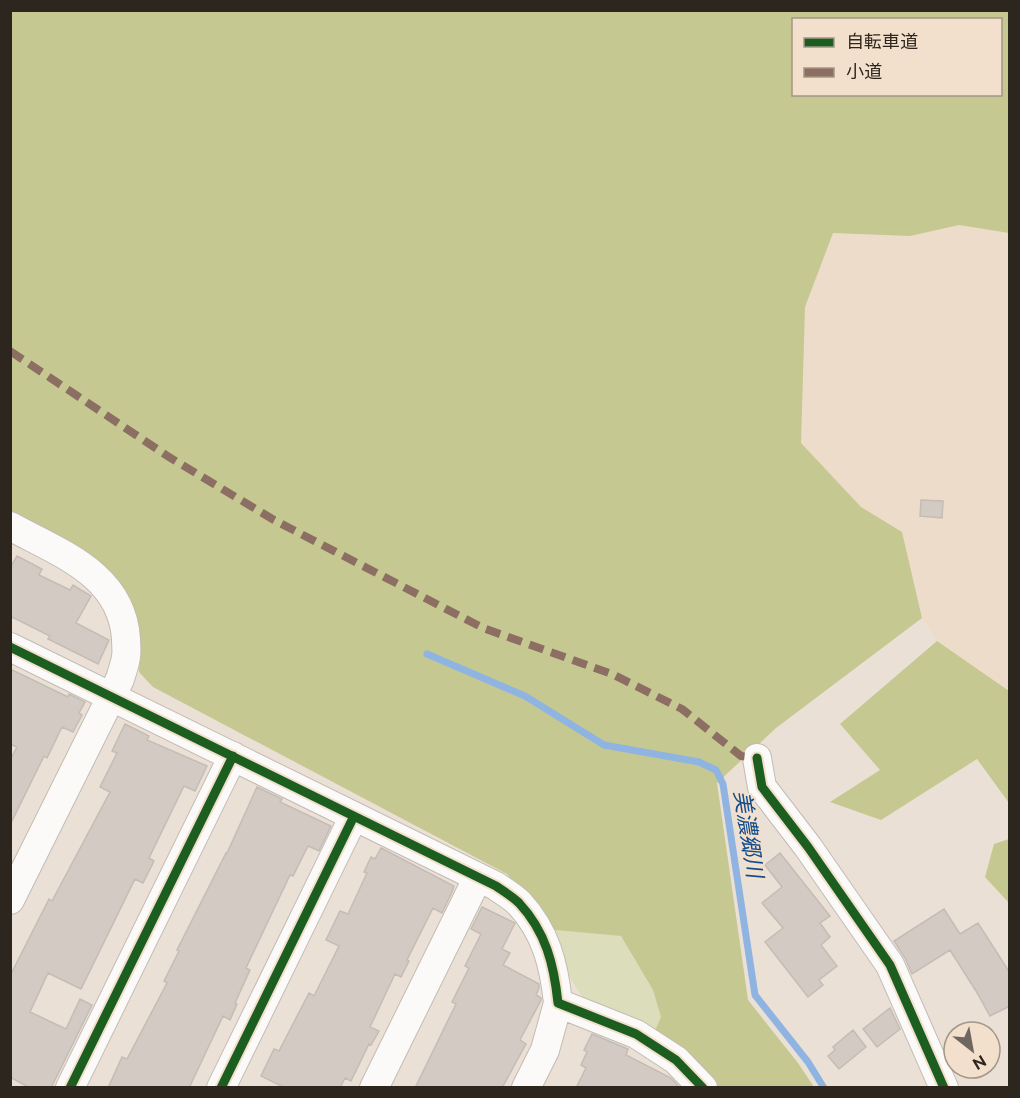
<svg xmlns="http://www.w3.org/2000/svg" width="1020" height="1098" font-family="Raleway,'Noto Sans JP',sans-serif">
	<rect width="100%" height="100%" fill="#eae0d5"/>
	<path fill="#eddcc9" d="M 959,225 L 1009,233 L 1009,691 L 937,641 L 922,618 L 902,532 L 861,507 L 801,443 L 805,307 L 833,233 L 910,236 Z"/>
	<path fill="#dcddba" d="M 555,930 L 621,936 L 653,990 L 661,1017 L 653,1035 L 588,1005 L 568,975 Z"/>
	<path fill="#c5c890" fill-rule="evenodd" d="M 10,11 L 1009,11 L 1009,233 L 959,225 L 910,236 L 833,233 L 805,307 L 801,443 L 861,507 L 902,532 L 922,618 L 776,728 L 717,783 L 748,1000 L 798,1063 L 814,1087 L 717,1087 L 653,1035 L 661,1017 L 653,990 L 621,936 L 555,930 L 507,874 L 153,687 L 139,672 C 140,653 139,621 132,603 C 112,559 51,536 11,514 ZM 794,20 L 1000,20 L 1000,94 L 794,94 Z
		M 937,641 L 1009,691 L 1009,803 L 977,759 L 881,820 L 830,802 L 880,770 L 840,724 Z
		M 1009,839 L 1010,839 L 1009,903 L 985,877 L 994,844 Z"/>
	<g fill="none" stroke-linecap="round" stroke-linejoin="round">
		<path stroke="#90b4e2" stroke-width="7" d="M 427,654 L 525,696 L 604,745 L 699,762 L 716,770 L 723,784 L 755,995 L 808,1062 L 824,1088"/>
	</g>
	<path fill="#d3cac3" stroke="#c5bcb5" stroke-width="1.5" d="M 921,500 L 943,501 L 942,518 L 920,516 Z
		M 17,556 L 42,569 L 39,575 L 70,590 L 73,585 L 91,596 L 76,623 L 109,640 L 98,664 L 48,639 L 50,636 L 10,616 L 10,568 Z
		M 10,669 L 68,697 L 69,694 L 85,702 L 79,713 L 82,715 L 73,732 L 62,727 L 47,758 L 44,756 L 10,825 L 10,760 L 17,747 L 10,744 Z
		M 125,724 L 149,736 L 147,740 L 207,766 L 195,791 L 184,786 L 149,858 L 154,861 L 143,883 L 135,879 L 81,989 L 48,973 L 30,1012 L 66,1029 L 80,999 L 92,1005 L 51,1088 L 30,1088 L 10,1077 L 10,976 L 49,899 L 52,901 L 110,792 L 100,787 L 117,753 L 112,751 Z
		M 257,787 L 282,799 L 280,802 L 331,826 L 319,851 L 308,846 L 293,876 L 290,875 L 246,968 L 250,970 L 235,1003 L 237,1004 L 230,1020 L 223,1016 L 189,1088 L 108,1088 L 122,1057 L 127,1059 L 167,983 L 164,981 L 179,951 L 177,950 L 226,853 L 227,853 Z
		M 381,848 L 454,886 L 452,892 L 442,913 L 433,908 L 407,960 L 409,961 L 401,977 L 395,974 L 370,1027 L 379,1031 L 371,1045 L 369,1044 L 351,1081 L 345,1078 L 340,1088 L 285,1088 L 261,1076 L 274,1049 L 279,1051 L 309,993 L 314,996 L 339,946 L 326,940 L 340,911 L 348,914 L 367,873 L 364,872 L 371,857 L 375,859 Z
		M 780,853 L 830,916 L 820,923 L 830,937 L 821,945 L 837,966 L 819,980 L 823,985 L 808,997 L 765,942 L 783,928 L 762,903 L 782,887 L 765,865 Z
		M 482,907 L 515,923 L 502,949 L 510,953 L 503,965 L 539,984 L 539,988 L 536,995 L 541,998 L 541,1000 L 520,1040 L 526,1044 L 502,1088 L 415,1088 L 456,1004 L 452,1002 L 469,968 L 465,966 L 481,934 L 471,929 Z
		M 944,909 L 960,934 L 978,923 L 1010,973 L 1010,1006 L 990,1016 L 976,991 L 950,950 L 912,974 L 905,958 L 894,941 Z
		M 890,1008 L 900,1029 L 877,1047 L 863,1029 Z
		M 853,1030 L 866,1047 L 839,1069 L 828,1056 L 835,1050 L 833,1047 Z
		M 592,1034 L 628,1049 L 626,1055 L 671,1078 L 680,1088 L 576,1088 L 586,1068 L 581,1065 L 587,1052 L 584,1050 Z"/>
	<g fill="none" stroke-linecap="round" stroke-linejoin="round">
		<defs>
			<path id="minor" d="M 10,526 C 59,553 122,574 126,639 C 126,644 127,651 126,657 C 125,664 122,672 120,679 L 10,900
				M 10,647 L 496,886 C 503,891 513,897 519,903 C 546,932 554,965 558,1003 L 636,1034 L 676,1060 L 703,1088
				M 757,758 L 762,787 L 808,847 L 890,965 L 944,1088
				M 70,1088 L 233,756
				M 221,1088 L 354,816
				M 374,1088 L 478,877
				M 526,1088 L 545,1050 L 558,1003"/>
		</defs>
		<use href="#minor" stroke="#c3bbb3" stroke-width="30"/>
		<use href="#minor" stroke="#fcfaf9" stroke-width="28"/>
		<path stroke="#8d6e63" stroke-width="8" stroke-dasharray="15 8" stroke-linecap="butt" d="M 10,351 L 169,457 L 274,520 L 483,628 L 612,674 L 682,709 L 741,756 L 757,758"/>
		<defs>
			<path id="cycleway" d="M 10,647 L 496,886 C 503,891 513,897 519,903 C 546,932 554,965 558,1003 L 636,1034 L 676,1060 L 703,1088
				M 757,758 L 762,787 L 808,847 L 890,965 L 944,1088
				M 70,1088 L 233,756
				M 221,1088 L 354,816"/>
		</defs>
		<use href="#cycleway" stroke="#f2e0cd" stroke-width="13"/>
		<use href="#cycleway" stroke="#1b5e20" stroke-width="9"/>
	</g>
	<g text-anchor="middle" stroke-width="4.5" stroke-linejoin="round" paint-order="stroke">
		<g font-size="22" font-style="italic" fill="#144c8c" stroke="#f2e0cd">
			<text transform="translate(749 834) rotate(81)" y="8">美濃郷川</text>
		</g>
	</g>
	<rect width="1020" height="1098" fill="none" stroke="#2d261f" stroke-width="24"/>
	<rect x="792" y="18" width="210" height="78" fill="#f2e0cd" stroke="#a39687" stroke-width="1.5"/>
	<rect x="804" y="38" width="30" height="9" fill="#1b5e20" stroke="#a39687" stroke-width="1.5"/>
	<text x="846" y="48" font-size="18" fill="#2d261f">自転車道</text>
	<rect x="804" y="68" width="30" height="9" fill="#8d6e63" stroke="#a39687" stroke-width="1.5"/>
	<text x="846" y="78" font-size="18" fill="#2d261f">小道</text>
	<g transform="translate(972 1050) rotate(149)"><circle r="28" fill="#f2e0cd" stroke="#a39687" stroke-width="1.5"/>
	<path d="M0-4.5L10 22L0 15L-10 22Z" fill="#6f675f"/>
	<text y="-9" font-size="16" font-weight="bold" text-anchor="middle" fill="#2d261f">N</text>
	</g>
</svg>
